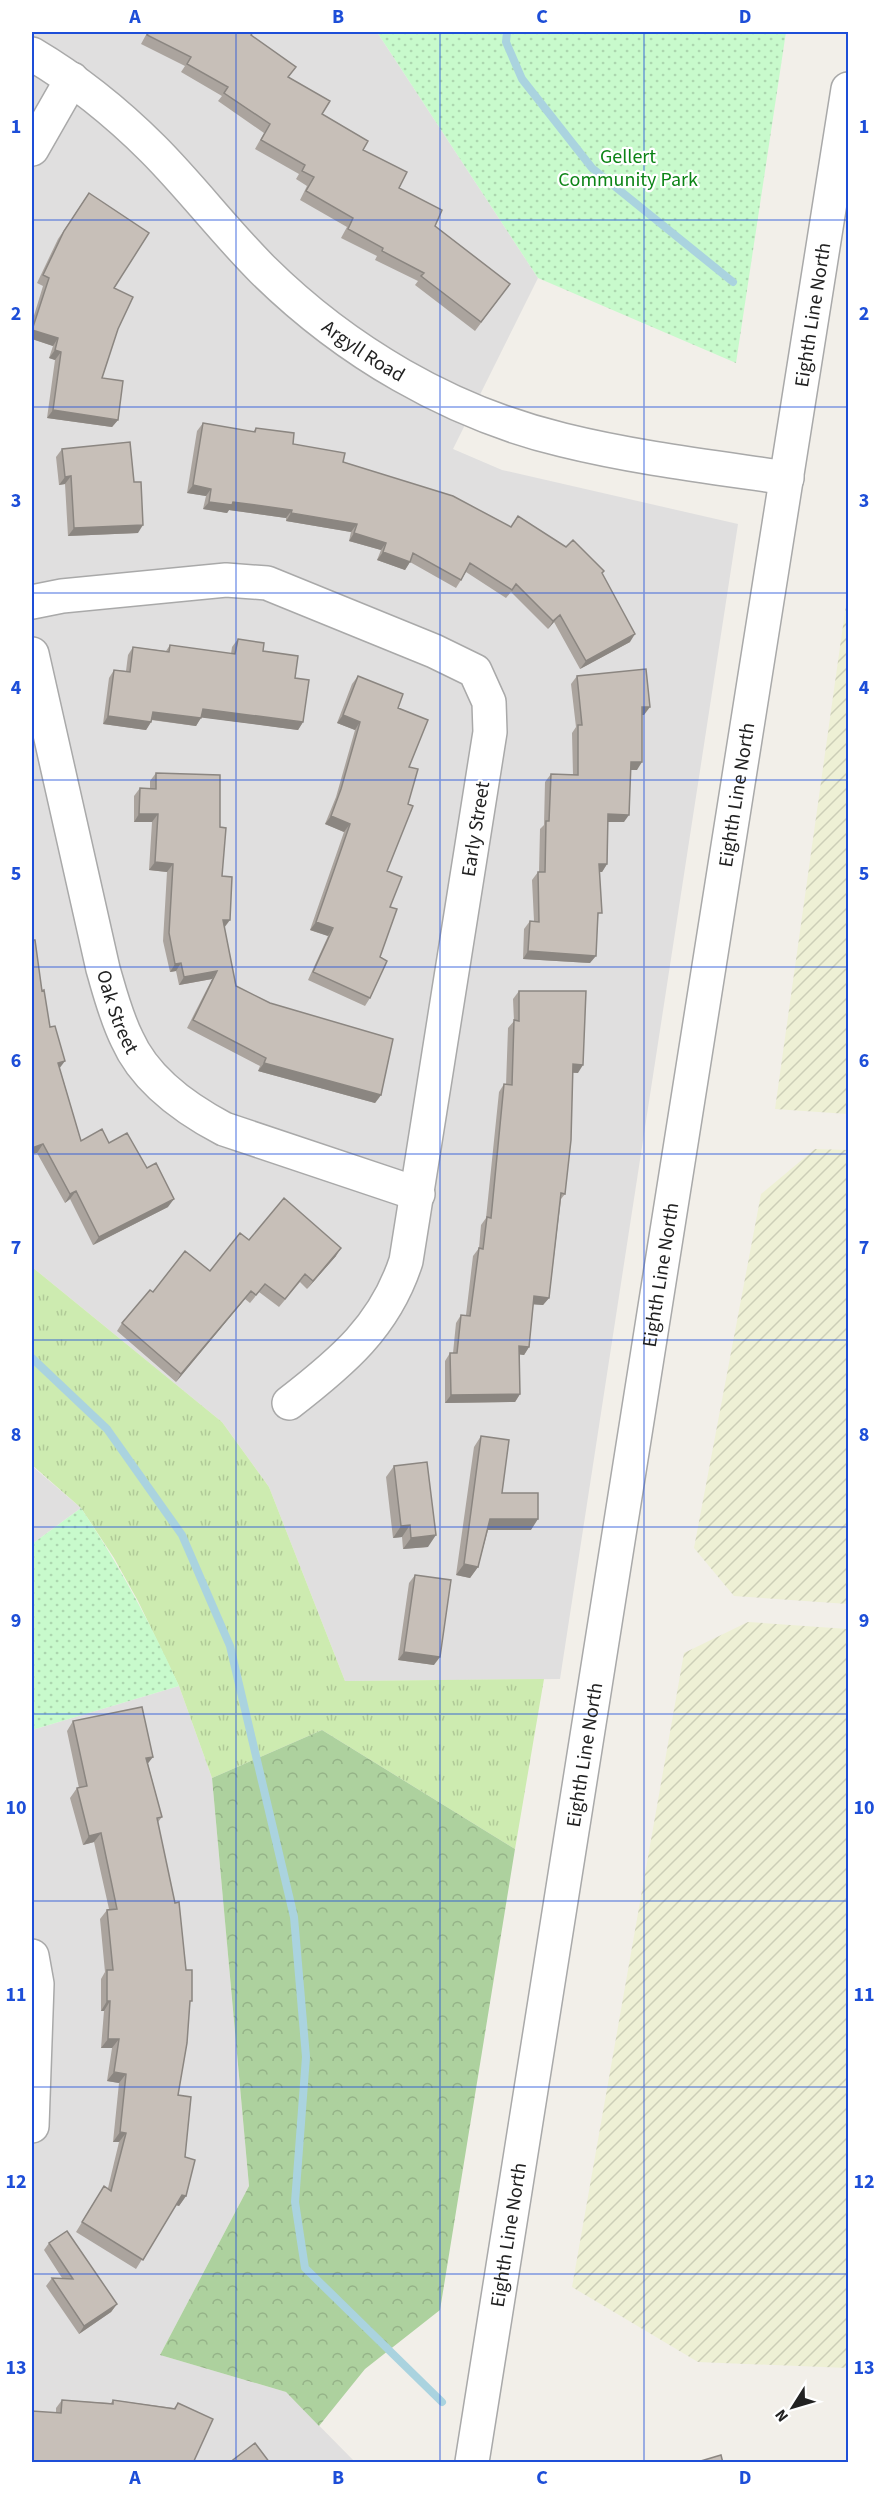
<svg xmlns="http://www.w3.org/2000/svg" width="880" height="2494" font-family="'Source Sans 3',sans-serif">
	<defs>
		<pattern id="farmland-furrows" width="10" height="10" patternUnits="userSpaceOnUse" patternTransform="scale(1.5)"><rect width="10" height="10" fill="#eef0d5"/><path d="M-1 1l2-2M0 10L10 0M9 11l2-2" fill="none" stroke="#ccceb7"/></pattern>
		<pattern id="grass-tufts" width="24" height="20" patternUnits="userSpaceOnUse" patternTransform="scale(1.5)"><rect width="24" height="20" fill="#cdebb0"/><path d="M3 7l-1-3M5 7V3M7 7l1-3M15 17l-1-3M17 17v-4M19 17l1-3" fill="none" stroke="#b0c997"/></pattern>
		<pattern id="forest-crowns" width="20" height="18" patternUnits="userSpaceOnUse" patternTransform="scale(1.5)"><rect width="20" height="18" fill="#add19e"/><path d="M2 6a3 3 0 1 1 6 0M12 15a3 3 0 1 1 6 0" fill="none" stroke="#95b388"/></pattern>
		<pattern id="park-dots" width="8" height="8" patternUnits="userSpaceOnUse" patternTransform="scale(1.5)"><rect width="8" height="8" fill="#c8facc"/><path d="M2 2h.1M6 6h.1" fill="none" stroke="#acd6af" stroke-width="1.8" stroke-linecap="round"/></pattern>
	</defs>
	<rect width="100%" height="100%" fill="#f2efe9"/>
	<path fill="#e0dfdf" d="M 32,32 L 377,32 L 538,278 L 453,449 L 502,470 L 738,524 L 560,1679 L 345,1681 L 269,1487 L 222,1422 L 32,1267 Z
		M 32,1466 L 81,1508 L 32,1544 Z
		M 179,1686 L 212,1778 L 249,2186 L 160,2355 L 286,2392 L 355,2462 L 32,2462 L 32,1730 Z"/>
	<path fill="url(#farmland-furrows)" d="M 848,590 L 848,1114 L 775,1109 Z
		M 815,1149 L 848,1150 L 848,1604 L 734,1596 L 694,1548 L 761,1194 Z
		M 748,1622 L 848,1629 L 848,2368 L 698,2362 L 572,2287 L 684,1653 Z"/>
	<path fill="url(#grass-tufts)" d="M 32,1267 L 222,1422 L 269,1487 L 345,1681 L 544,1679 L 515,1849 L 322,1730 L 212,1778 L 179,1686 L 138,1601 L 114,1558 L 81,1508 L 32,1465 Z"/>
	<path fill="url(#forest-crowns)" d="M 322,1730 L 515,1849 L 440,2310 L 365,2369 L 319,2426 L 286,2392 L 160,2355 L 249,2186 L 212,1778 Z"/>
	<path fill="url(#park-dots)" d="M 377,32 L 786,32 L 736,363 L 538,278 Z
		M 81,1508 C 119,1565 151,1624 179,1686 L 32,1730 L 32,1544 Z"/>
	<g fill="none" stroke-linecap="round" stroke-linejoin="round">
		<path stroke="#aad3df" stroke-width="8" d="M 507,32 L 506,42 L 522,79 L 592,168 L 733,282
			M 32,1358 L 107,1429 L 182,1535 L 230,1646 L 294,1917 L 306,2057 L 295,2202 L 305,2268 L 442,2402"/>
		<defs>
			<g id="minor">
				<path id="s1" d="M 32,54 C 76,80 116,112 153,149 C 191,187 224,231 263,270 C 345,351 450,413 563,440 C 636,458 712,467 787,478"/>
				<path d="M 32,149 L 72,79"/>
				<path d="M 32,602 L 62,596 L 226,580 L 267,583 L 434,651 L 475,671 L 489,702 L 490,732 L 406,1261 C 385,1326 342,1362 289,1403"/>
				<path id="s2" d="M 32,654 L 103,969 C 110,993 116,1017 127,1039 C 145,1080 186,1109 224,1129 L 418,1194"/>
				<path d="M 32,1956 L 37,1984 L 32,2126"/>
				<path id="s3" d="M 472,2462 L 848,89"/>
			</g>
		</defs>
		<use href="#minor" stroke="#a9a9a9" stroke-width="36"/>
		<use href="#minor" stroke="#fff" stroke-width="33"/>
	</g>
	<path fill="#aba49e" d="M 144,32 L 253,32 L 251,35 L 322,114 L 363,150 L 435,226 L 510,284 L 475,331 L 415,285 L 418,281 L 375,260 L 377,256 L 341,238 L 347,227 L 300,200 L 307,186 L 296,179 L 299,174 L 255,149 L 264,133 L 218,101 L 222,96 L 181,72 L 185,66 L 141,44 L 147,33 Z
		M 89,193 L 114,288 L 118,329 L 102,378 L 118,420 L 112,427 L 47,418 L 55,360 L 49,358 L 53,346 L 32,339 L 32,322 L 43,286 L 37,283 L 58,239 Z
		M 203,423 L 253,432 L 256,428 L 293,444 L 343,462 L 511,527 L 602,574 L 630,642 L 580,669 L 554,622 L 548,629 L 511,592 L 506,598 L 466,572 L 456,588 L 410,562 L 405,570 L 377,560 L 381,550 L 349,541 L 351,532 L 286,521 L 286,518 L 229,510 L 227,513 L 203,509 L 206,496 L 187,493 L 197,431 Z
		M 62,449 L 138,533 L 68,536 L 65,484 L 59,485 L 56,457 Z
		M 238,639 L 263,651 L 295,678 L 303,722 L 298,730 L 201,717 L 196,726 L 151,720 L 151,722 L 146,730 L 103,724 L 109,678 L 114,670 L 126,671 L 128,655 L 133,647 L 166,651 L 170,645 L 231,654 L 232,647 Z
		M 358,676 L 398,708 L 409,767 L 387,871 L 390,907 L 370,998 L 365,1006 L 308,980 L 328,936 L 310,930 L 344,832 L 325,824 L 336,797 L 355,730 L 337,723 L 352,684 Z
		M 577,676 L 644,715 L 642,715 L 637,770 L 631,770 L 624,822 L 608,822 L 607,864 L 602,872 L 600,872 L 598,918 L 590,963 L 523,959 L 524,929 L 530,921 L 534,921 L 532,880 L 538,872 L 539,872 L 540,829 L 544,825 L 545,782 L 551,774 L 573,775 L 572,733 L 576,727 L 571,684 Z
		M 156,773 L 220,827 L 224,927 L 236,986 L 381,1095 L 375,1103 L 258,1071 L 260,1066 L 187,1028 L 212,979 L 179,985 L 176,971 L 170,972 L 163,941 L 167,872 L 149,870 L 152,822 L 134,822 L 134,796 L 140,788 L 150,789 L 150,781 Z
		M 42,991 L 60,1069 L 81,1141 L 109,1143 L 168,1207 L 93,1245 L 70,1199 L 65,1203 L 37,1153 Z
		M 519,991 L 578,1073 L 573,1073 L 565,1194 L 561,1199 L 549,1298 L 543,1305 L 533,1304 L 529,1347 L 524,1355 L 520,1354 L 520,1394 L 515,1402 L 445,1403 L 445,1361 L 450,1353 L 453,1353 L 456,1323 L 461,1315 L 466,1315 L 473,1256 L 479,1248 L 481,1225 L 486,1218 L 499,1092 L 504,1084 L 506,1085 L 508,1028 L 514,1021 L 513,999 Z
		M 249,1240 L 336,1256 L 307,1289 L 300,1282 L 279,1307 L 259,1292 L 250,1303 L 245,1299 L 176,1382 L 117,1331 L 122,1323 L 153,1292 L 210,1271 Z
		M 481,1436 L 502,1493 L 531,1530 L 488,1530 L 478,1567 L 470,1578 L 456,1575 L 474,1447 Z
		M 394,1466 L 428,1547 L 403,1549 L 402,1537 L 393,1538 L 386,1477 Z
		M 415,1575 L 434,1665 L 398,1660 L 409,1583 Z
		M 73,1721 L 148,1764 L 162,1817 L 158,1822 L 190,2005 L 178,2095 L 185,2157 L 186,2196 L 179,2206 L 176,2205 L 136,2269 L 76,2232 L 104,2186 L 108,2188 L 119,2142 L 113,2142 L 119,2083 L 107,2081 L 112,2048 L 101,2048 L 104,2011 L 101,2011 L 101,1979 L 105,1972 L 100,1919 L 107,1910 L 109,1909 L 94,1842 L 83,1845 L 70,1798 L 77,1788 L 79,1788 L 67,1731 Z
		M 49,2243 L 117,2304 L 111,2312 L 79,2334 L 46,2286 L 52,2278 L 62,2278 L 44,2250 Z
		M 62,2400 L 111,2403 L 113,2400 L 174,2408 L 178,2403 L 193,2463 L 56,2413 L 56,2408 Z"/>
	<path fill="#8b8681" d="M 32,330 L 58,338 L 53,346 L 32,339 Z
		M 55,350 L 61,352 L 55,360 L 49,358 Z
		M 53,410 L 118,420 L 112,427 L 47,418 Z
		M 71,476 L 65,484 L 59,485 L 65,477 Z
		M 193,485 L 211,489 L 206,496 L 187,493 Z
		M 209,502 L 233,502 L 292,510 L 286,518 L 229,510 L 227,513 L 203,509 Z
		M 291,513 L 357,524 L 351,532 L 286,521 Z
		M 143,525 L 138,533 L 68,536 L 74,528 Z
		M 354,533 L 386,543 L 381,550 L 349,541 Z
		M 383,552 L 410,562 L 405,570 L 377,560 Z
		M 560,615 L 548,629 L 553,621 Z
		M 635,634 L 630,642 L 580,669 L 586,661 Z
		M 642,707 L 650,707 L 644,715 L 636,715 Z
		M 203,709 L 303,722 L 298,730 L 197,717 Z
		M 153,712 L 201,718 L 196,726 L 147,719 Z
		M 343,715 L 360,722 L 355,730 L 337,723 Z
		M 108,716 L 151,722 L 146,730 L 103,724 Z
		M 631,762 L 642,762 L 637,770 L 625,770 Z
		M 139,814 L 158,814 L 152,822 L 134,822 Z
		M 608,814 L 629,815 L 624,822 L 603,822 Z
		M 331,816 L 350,824 L 344,832 L 325,824 Z
		M 155,862 L 173,864 L 167,872 L 149,870 Z
		M 599,864 L 607,864 L 602,872 L 594,872 Z
		M 223,920 L 230,920 L 224,928 Z
		M 316,922 L 333,928 L 328,936 L 310,930 Z
		M 528,951 L 596,956 L 590,963 L 523,959 Z
		M 181,963 L 176,971 L 170,972 L 175,964 Z
		M 217,971 L 212,979 L 179,985 L 184,977 Z
		M 65,1061 L 59,1069 L 58,1063 Z
		M 264,1063 L 381,1095 L 375,1103 L 258,1071 Z
		M 573,1064 L 583,1065 L 578,1073 L 567,1072 Z
		M 43,1144 L 37,1153 L 32,1154 L 32,1148 Z
		M 76,1191 L 70,1199 L 65,1203 L 70,1194 Z
		M 174,1199 L 168,1207 L 93,1245 L 99,1237 Z
		M 341,1248 L 336,1256 L 307,1289 L 313,1281 Z
		M 251,1291 L 245,1299 L 176,1382 L 181,1374 Z
		M 534,1296 L 549,1298 L 543,1305 L 528,1304 Z
		M 519,1346 L 529,1347 L 524,1355 L 514,1354 Z
		M 520,1394 L 515,1402 L 445,1403 L 451,1395 Z
		M 490,1519 L 538,1519 L 531,1530 L 483,1530 Z
		M 410,1525 L 402,1537 L 393,1538 L 401,1526 Z
		M 436,1535 L 428,1547 L 403,1549 L 411,1538 Z
		M 464,1564 L 478,1567 L 470,1578 L 456,1575 Z
		M 404,1652 L 440,1657 L 434,1665 L 398,1660 Z
		M 153,1757 L 146,1766 L 146,1758 Z
		M 101,1833 L 94,1842 L 83,1845 L 89,1836 Z
		M 107,2001 L 110,2001 L 104,2011 L 101,2011 Z
		M 108,2039 L 119,2039 L 112,2048 L 101,2048 Z
		M 114,2072 L 126,2074 L 119,2083 L 107,2081 Z
		M 120,2132 L 126,2133 L 119,2142 L 113,2142 Z
		M 182,2195 L 186,2196 L 179,2206 L 176,2205 Z
		M 117,2304 L 111,2312 L 79,2334 L 84,2326 Z"/>
	<path fill="#c7bfb8" stroke="#8b8681" stroke-width="1.5" d="M 149,32 L 253,32 L 251,35 L 296,67 L 288,77 L 330,101 L 322,114 L 368,141 L 363,150 L 407,172 L 399,188 L 442,210 L 435,226 L 510,284 L 481,322 L 421,276 L 424,273 L 382,251 L 383,248 L 348,229 L 353,218 L 306,191 L 314,177 L 302,171 L 305,165 L 261,140 L 270,124 L 224,93 L 228,87 L 187,64 L 191,57 L 147,35 Z
		M 89,193 L 149,233 L 114,288 L 133,297 L 118,329 L 102,378 L 123,381 L 118,420 L 53,410 L 61,352 L 55,350 L 58,338 L 32,330 L 49,278 L 43,275 L 64,231 Z
		M 203,423 L 255,432 L 256,428 L 294,433 L 293,444 L 345,453 L 343,462 L 453,496 L 511,527 L 518,516 L 566,547 L 573,540 L 604,571 L 602,573 L 635,634 L 586,661 L 560,615 L 553,621 L 516,584 L 512,590 L 470,563 L 461,580 L 413,553 L 410,562 L 383,552 L 386,543 L 354,533 L 357,524 L 291,513 L 292,510 L 233,502 L 232,505 L 209,502 L 211,489 L 193,485 Z
		M 130,442 L 134,482 L 141,482 L 143,525 L 74,528 L 71,476 L 65,477 L 62,449 Z
		M 238,639 L 264,643 L 263,651 L 298,656 L 295,678 L 309,680 L 303,722 L 203,709 L 201,718 L 153,712 L 151,722 L 108,716 L 114,670 L 130,672 L 133,647 L 169,652 L 170,645 L 235,654 Z
		M 646,669 L 650,707 L 642,707 L 642,762 L 631,762 L 629,815 L 608,814 L 607,864 L 599,864 L 602,913 L 598,913 L 596,956 L 528,951 L 530,921 L 539,922 L 538,872 L 545,872 L 546,821 L 549,821 L 551,774 L 578,775 L 578,725 L 582,725 L 577,676 Z
		M 358,676 L 403,694 L 398,708 L 428,720 L 409,767 L 418,769 L 408,804 L 413,806 L 387,871 L 402,877 L 390,907 L 397,909 L 380,957 L 387,961 L 370,998 L 313,972 L 333,928 L 316,922 L 350,824 L 331,816 L 341,789 L 360,722 L 343,715 Z
		M 156,773 L 220,775 L 220,827 L 226,828 L 222,876 L 232,877 L 230,920 L 223,920 L 236,986 L 270,1003 L 393,1039 L 381,1095 L 264,1063 L 266,1058 L 193,1020 L 217,971 L 184,977 L 181,963 L 175,964 L 169,933 L 173,864 L 155,862 L 158,814 L 139,814 L 140,788 L 156,789 Z
		M 32,940 L 35,940 L 42,991 L 44,990 L 50,1027 L 55,1026 L 65,1061 L 58,1063 L 81,1141 L 102,1129 L 109,1143 L 127,1133 L 147,1168 L 156,1163 L 174,1199 L 99,1237 L 76,1191 L 70,1194 L 43,1144 L 32,1148 Z
		M 519,991 L 586,991 L 583,1065 L 573,1064 L 571,1140 L 565,1194 L 561,1193 L 549,1298 L 534,1296 L 529,1347 L 519,1346 L 520,1394 L 451,1395 L 450,1353 L 457,1353 L 461,1315 L 470,1316 L 479,1248 L 483,1249 L 487,1217 L 491,1218 L 504,1084 L 512,1085 L 514,1020 L 519,1021 Z
		M 284,1198 L 341,1248 L 313,1281 L 305,1274 L 285,1299 L 265,1284 L 256,1295 L 251,1291 L 181,1374 L 122,1323 L 150,1290 L 153,1292 L 185,1251 L 210,1271 L 240,1233 L 249,1240 Z
		M 481,1436 L 509,1440 L 502,1493 L 538,1493 L 538,1519 L 490,1519 L 478,1567 L 464,1564 Z
		M 427,1462 L 436,1535 L 411,1538 L 410,1525 L 401,1526 L 394,1466 Z
		M 415,1575 L 451,1580 L 440,1657 L 404,1652 Z
		M 142,1707 L 153,1757 L 146,1758 L 162,1817 L 157,1818 L 175,1903 L 179,1902 L 186,1970 L 192,1970 L 192,2001 L 190,2001 L 187,2043 L 178,2095 L 191,2097 L 185,2157 L 195,2160 L 186,2196 L 182,2195 L 143,2260 L 82,2222 L 104,2186 L 111,2191 L 126,2133 L 120,2132 L 126,2074 L 114,2072 L 119,2039 L 108,2039 L 110,2001 L 107,2001 L 107,1970 L 113,1970 L 107,1910 L 117,1909 L 101,1833 L 89,1836 L 77,1788 L 87,1786 L 73,1721 Z
		M 67,2231 L 117,2304 L 84,2326 L 52,2278 L 73,2279 L 49,2243 Z
		M 62,2400 L 113,2404 L 113,2400 L 175,2409 L 178,2403 L 213,2419 L 193,2463 L 32,2463 L 32,2411 L 61,2413 Z
		M 255,2443 L 270,2463 L 229,2463 Z
		M 721,2455 L 723,2463 L 694,2463 Z"/>
	<path fill="none" stroke="#1d4ed8" stroke-width="1.5" stroke-opacity="0.55" d="M 236,32 L 236,2462M 440,32 L 440,2462M 644,32 L 644,2462M 32,220 L 848,220M 32,407 L 848,407M 32,593 L 848,593M 32,780 L 848,780M 32,967 L 848,967M 32,1154 L 848,1154M 32,1340 L 848,1340M 32,1527 L 848,1527M 32,1714 L 848,1714M 32,1901 L 848,1901M 32,2087 L 848,2087M 32,2274 L 848,2274"/>
	<g text-anchor="middle" stroke-width="4.5" stroke-linejoin="round" paint-order="stroke">
		<g font-size="20" fill="#0c8416" stroke="#fff">
			<text x="628" y="163">Gellert<tspan x="628" dy="23">Community Park</tspan></text>
		</g>
		<g font-size="20" fill="#222" stroke="#fff">
			<text dy="7" stroke="none"><textPath href="#s3" startOffset="2174">Eighth Line North</textPath></text>
			<text dy="7" stroke="none"><textPath href="#s1" startOffset="447">Argyll Road</textPath></text>
			<text dy="7" stroke="none"><textPath href="#s3" startOffset="1688">Eighth Line North</textPath></text>
			<text transform="translate(475 829) rotate(-81)" y="7">Early Street</text>
			<text dy="7" stroke="none"><textPath href="#s2" startOffset="368">Oak Street</textPath></text>
			<text dy="7" stroke="none"><textPath href="#s3" startOffset="1202">Eighth Line North</textPath></text>
			<text dy="7" stroke="none"><textPath href="#s3" startOffset="716">Eighth Line North</textPath></text>
			<text dy="7" stroke="none"><textPath href="#s3" startOffset="230">Eighth Line North</textPath></text>
		</g>
	</g>
	<rect width="880" height="2494" fill="none" stroke="#ffffff" stroke-width="66"/>
	<g transform="translate(793 2407) rotate(233)" stroke="#ffffff" stroke-width="4.5" paint-order="stroke">
	<path d="M0-4.5L10 22L0 15L-10 22Z" fill="#222222"/>
	<text y="-9" font-size="16" font-weight="bold" text-anchor="middle" fill="#222222">N</text>
	</g>
	<rect x="33" y="33" width="814" height="2428" fill="none" stroke="#1d4ed8" stroke-width="2"/>
	<g font-size="20" text-anchor="middle" font-weight="bold" fill="#1d4ed8">
		<text x="135" y="23">A</text>
		<text x="338" y="23">B</text>
		<text x="542" y="23">C</text>
		<text x="745" y="23">D</text>
		<text x="16" y="133">1</text>
		<text x="864" y="133">1</text>
		<text x="16" y="320">2</text>
		<text x="864" y="320">2</text>
		<text x="16" y="507">3</text>
		<text x="864" y="507">3</text>
		<text x="16" y="694">4</text>
		<text x="864" y="694">4</text>
		<text x="16" y="880">5</text>
		<text x="864" y="880">5</text>
		<text x="16" y="1067">6</text>
		<text x="864" y="1067">6</text>
		<text x="16" y="1254">7</text>
		<text x="864" y="1254">7</text>
		<text x="16" y="1441">8</text>
		<text x="864" y="1441">8</text>
		<text x="16" y="1627">9</text>
		<text x="864" y="1627">9</text>
		<text x="16" y="1814">10</text>
		<text x="864" y="1814">10</text>
		<text x="16" y="2001">11</text>
		<text x="864" y="2001">11</text>
		<text x="16" y="2188">12</text>
		<text x="864" y="2188">12</text>
		<text x="16" y="2374">13</text>
		<text x="864" y="2374">13</text>
		<text x="135" y="2484">A</text>
		<text x="338" y="2484">B</text>
		<text x="542" y="2484">C</text>
		<text x="745" y="2484">D</text>
	</g>
</svg>
